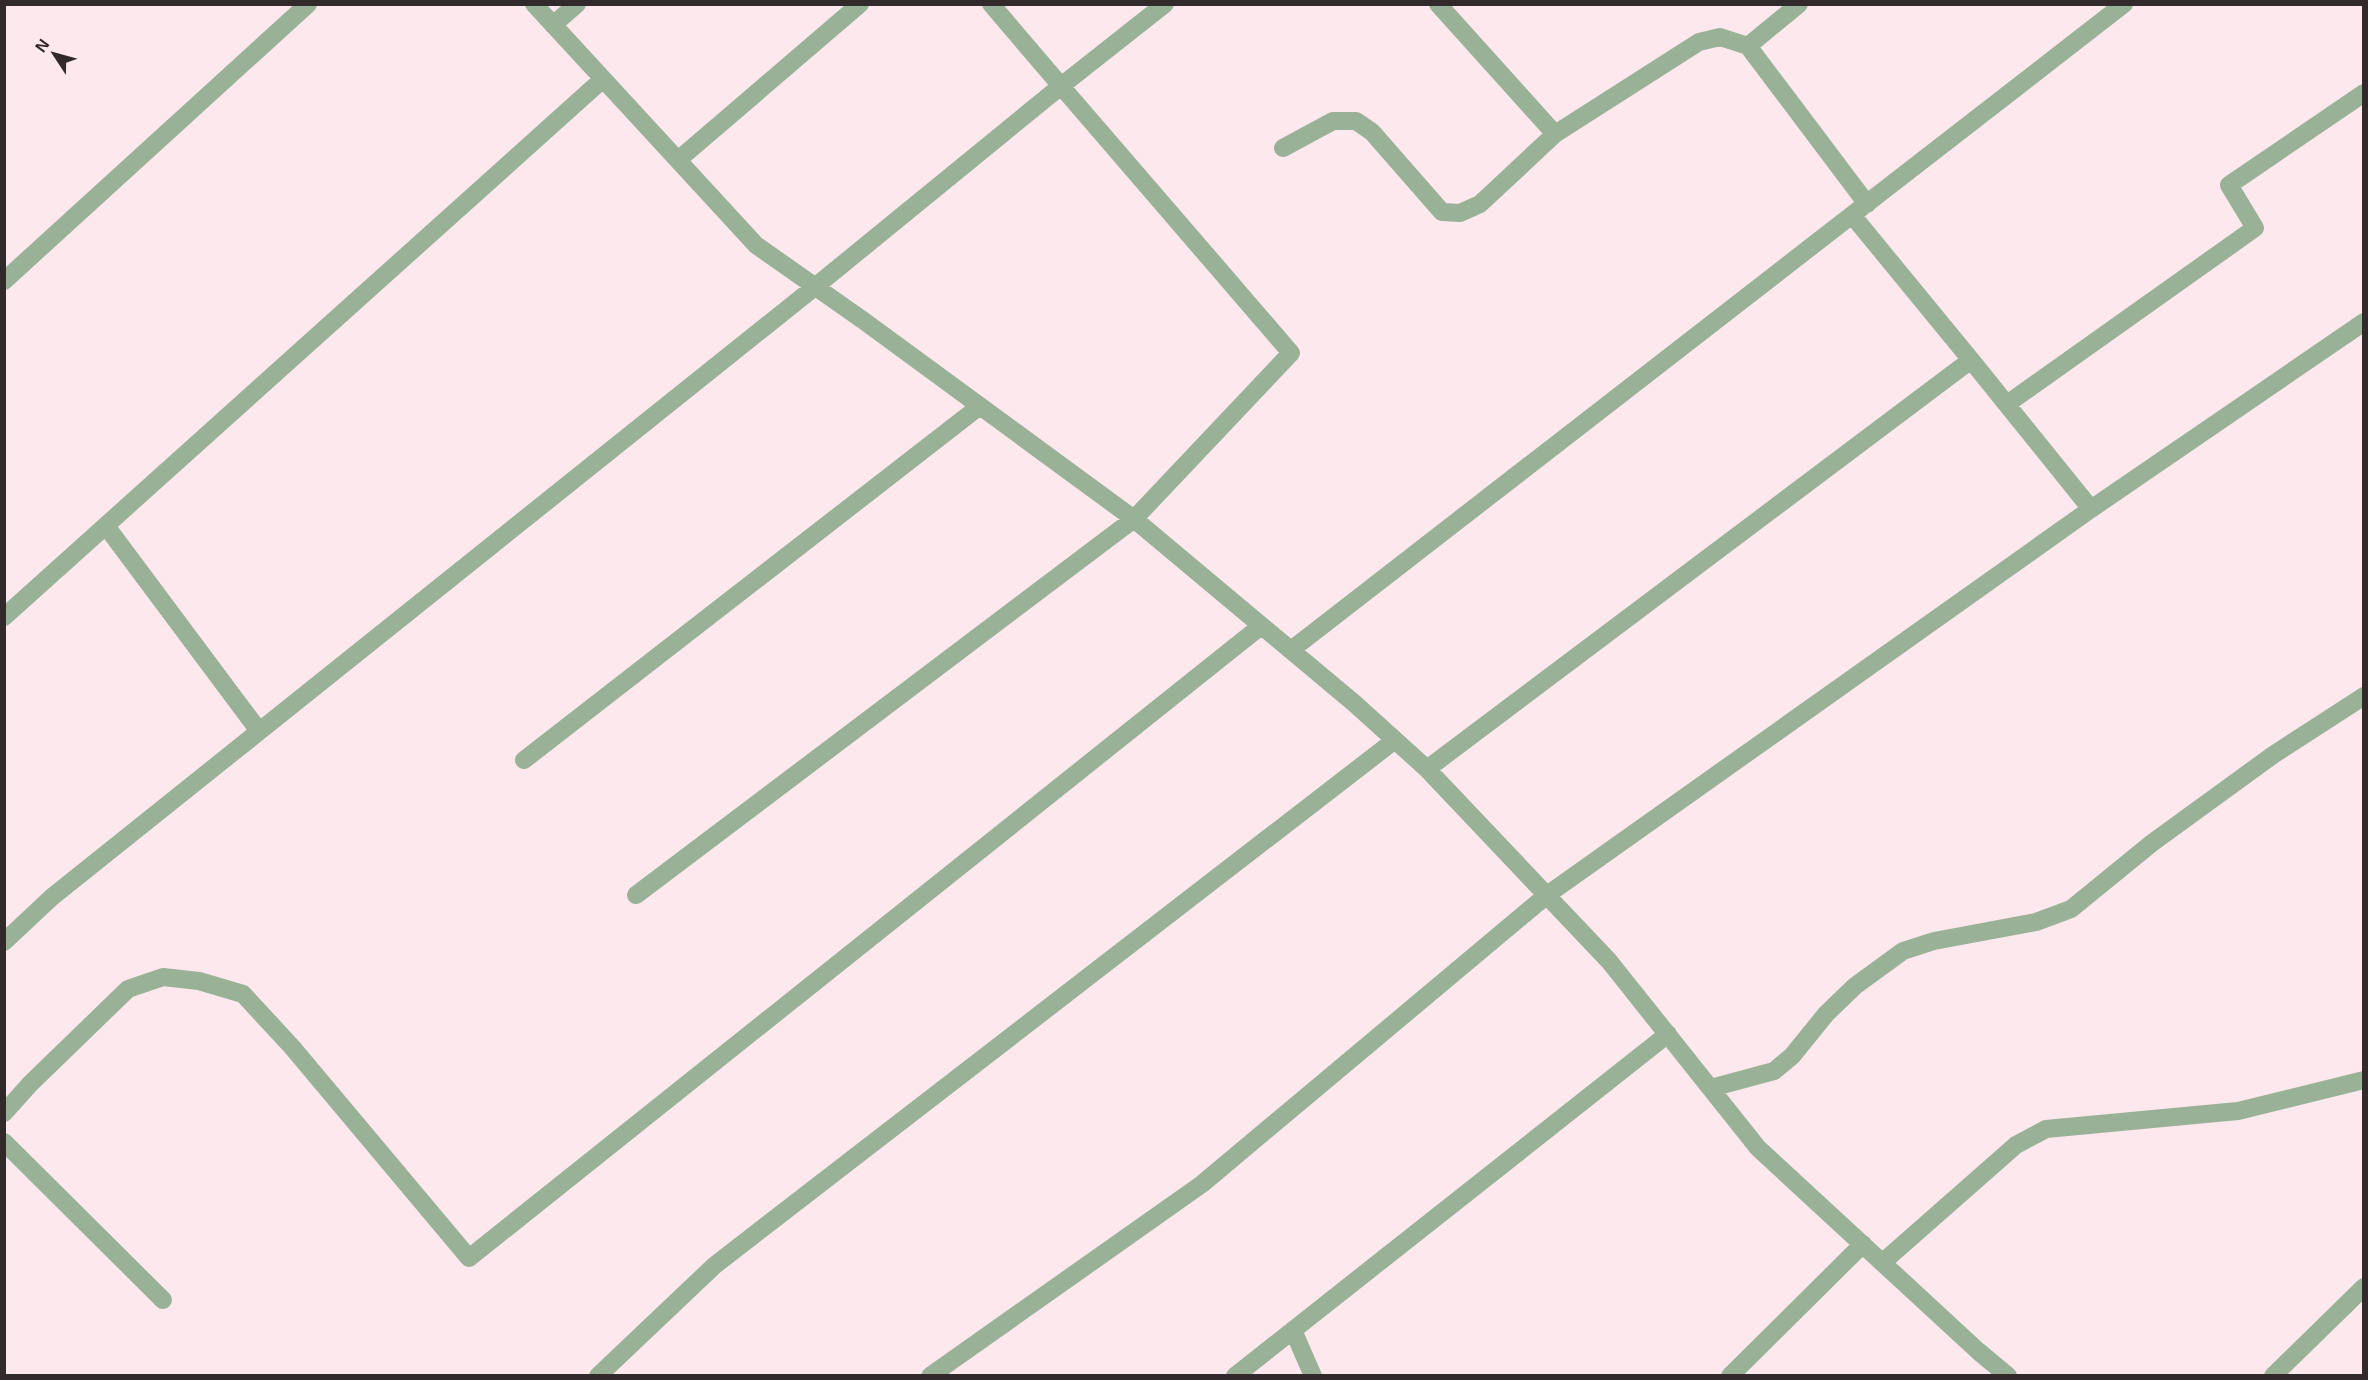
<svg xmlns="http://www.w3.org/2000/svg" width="2368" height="1380" font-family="Arial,sans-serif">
	<rect width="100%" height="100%" fill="#fce8ed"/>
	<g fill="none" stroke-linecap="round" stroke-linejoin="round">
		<path stroke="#99b196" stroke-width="18" d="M 534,4 L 756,245 L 864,321 L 1134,519 L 1354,703 L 1427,769 L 1609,961 L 1758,1148 L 1978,1351 L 2008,1376
			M 1438,4 L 1555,134 L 1699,42 L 1720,37 L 1748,46 L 1799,4
			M 553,25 L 577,4
			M 1748,46 L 1867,204
			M 1283,148 L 1333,121 L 1356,121 L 1372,132 L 1442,212 L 1460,213 L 1480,204 L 1555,134
			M 678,160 L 860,4
			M 4,281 L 308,4
			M 2007,404 L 2255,228 L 2229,185 L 2364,93
			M 2091,509 L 2364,322
			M 106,526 L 259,731
			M 4,617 L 603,79
			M 1291,650 L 2124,4
			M 524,760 L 980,406
			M 1427,769 L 1971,360 L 1852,215
			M 636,895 L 1134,519 L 1291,353 L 1061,86 L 1165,4
			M 4,942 L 52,897 L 816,286 L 1061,86 L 991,4
			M 1711,1088 L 1774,1071 L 1792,1056 L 1826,1014 L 1855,986 L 1903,951 L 1934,941 L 2036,922 L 2071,909 L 2152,843 L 2273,755 L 2364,696
			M 4,1113 L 30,1084 L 128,989 L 163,977 L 199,981 L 243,994 L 292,1047 L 469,1258 L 1261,626
			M 4,1142 L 163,1300
			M 1883,1262 L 2016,1145 L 2046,1129 L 2238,1111 L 2364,1080
			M 1293,1330 L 1313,1376
			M 598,1376 L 715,1265 L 1395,740
			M 930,1376 L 1202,1184 L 1547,895 L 2091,509 L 1971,360
			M 1235,1376 L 1668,1034
			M 1730,1376 L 1863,1244
			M 2273,1376 L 2364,1287"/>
	</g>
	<rect width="2368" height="1380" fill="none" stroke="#32292b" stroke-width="12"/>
	<g transform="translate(54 54) rotate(306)" stroke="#fce8ed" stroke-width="4.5" paint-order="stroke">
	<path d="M0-4.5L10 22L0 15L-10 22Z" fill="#32292b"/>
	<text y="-9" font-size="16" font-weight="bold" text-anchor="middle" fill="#32292b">N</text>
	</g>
</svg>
